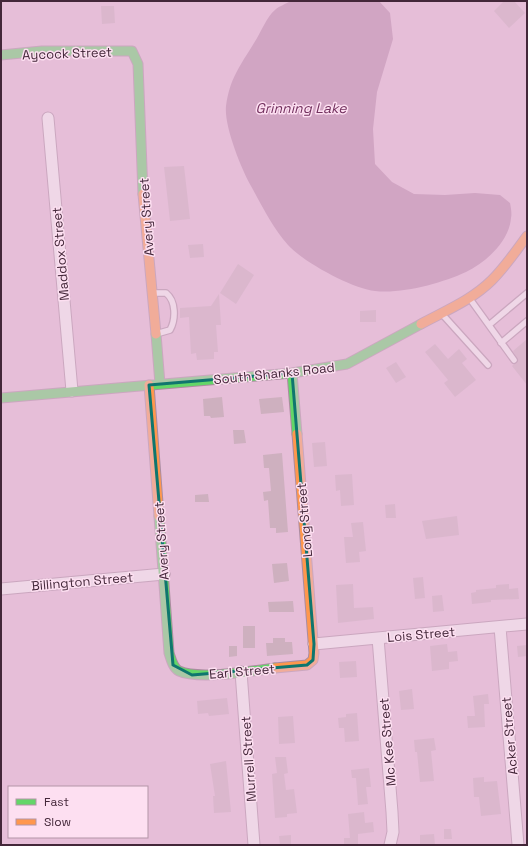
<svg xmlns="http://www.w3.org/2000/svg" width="528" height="846" font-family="'Space Grotesk',sans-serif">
	<rect width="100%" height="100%" fill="#e6bed8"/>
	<path fill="#b888a8" d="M 291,1 L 379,1 L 390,13 L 393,39 L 377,92 L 373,129 L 375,164 L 392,182 L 414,194 L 445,195 L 475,193 L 500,195 L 510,203 C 511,208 512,214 511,218 C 509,242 486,262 466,272 C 442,283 403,294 375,291 C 353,289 303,262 288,245 C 273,228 262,206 251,186 C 241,168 224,126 226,106 C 230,78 240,66 254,43 C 260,34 267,16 275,10 C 279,6 286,4 291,1 Z"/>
	<path fill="#ceb0bf" d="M 504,1 L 514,1 L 525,13 L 509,28 L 494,11 Z
		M 101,6 L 114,6 L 115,23 L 102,24 Z
		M 184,166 L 190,219 L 170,221 L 164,167 Z
		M 203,244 L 204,257 L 190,258 L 188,245 Z
		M 238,264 L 254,275 L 236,304 L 220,293 Z
		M 219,294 L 221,325 L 216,325 L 218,352 L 214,352 L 214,359 L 197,360 L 196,353 L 191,354 L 189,317 L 180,318 L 180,308 L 211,306 Z
		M 376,310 L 376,322 L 360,322 L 360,311 Z
		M 527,339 L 527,385 L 512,366 L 518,360 L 513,351 Z
		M 435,344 L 448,359 L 459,349 L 467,359 L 462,363 L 476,380 L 455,397 L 444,383 L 448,380 L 425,352 Z
		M 396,362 L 406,377 L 396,383 L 386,368 Z
		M 222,397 L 224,417 L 211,418 L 210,416 L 204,416 L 203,399 Z
		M 282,397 L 284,412 L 261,414 L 259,399 Z
		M 233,430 L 244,430 L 246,443 L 234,444 Z
		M 325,442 L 327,466 L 314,467 L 312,443 Z
		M 282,453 L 288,532 L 276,533 L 276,528 L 270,528 L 268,500 L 264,501 L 263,492 L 271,491 L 269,468 L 264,468 L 263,455 Z
		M 352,474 L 354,505 L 341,506 L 340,490 L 336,491 L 335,475 Z
		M 208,494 L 209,502 L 195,502 L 195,495 Z
		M 395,504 L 396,518 L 386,518 L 385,505 Z
		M 457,516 L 459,535 L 426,539 L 422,521 Z
		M 363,522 L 366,551 L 359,552 L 360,562 L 346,563 L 344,537 L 353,537 L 351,523 Z
		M 287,563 L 289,581 L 274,583 L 272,564 Z
		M 423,577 L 425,598 L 415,599 L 413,578 Z
		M 353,584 L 354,608 L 373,607 L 374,619 L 338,623 L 336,585 Z
		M 509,584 L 509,589 L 518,588 L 519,599 L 491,600 L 491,602 L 472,604 L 471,593 L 476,592 L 476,590 L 496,588 L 496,585 Z
		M 442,595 L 444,611 L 433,612 L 432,596 Z
		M 293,601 L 294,612 L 269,612 L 268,602 Z
		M 243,626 L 255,626 L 255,648 L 243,648 Z
		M 273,638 L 285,638 L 285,642 L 292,642 L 293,654 L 267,656 L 266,643 L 273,643 Z
		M 447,644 L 448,652 L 457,651 L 458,661 L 449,662 L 449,669 L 432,671 L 430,646 Z
		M 527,645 L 527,656 L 518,657 L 517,646 Z
		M 229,646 L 237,646 L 237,656 L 229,657 Z
		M 356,661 L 357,677 L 340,678 L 339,662 Z
		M 412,689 L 414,709 L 401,710 L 399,691 Z
		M 488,694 L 489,704 L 484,704 L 485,727 L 468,728 L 467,716 L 475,716 L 473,696 Z
		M 227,698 L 229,714 L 209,716 L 208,713 L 198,714 L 197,701 Z
		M 357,713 L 359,741 L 345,742 L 344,728 L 339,728 L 338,718 L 346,717 L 346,714 Z
		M 293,716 L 295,743 L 279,744 L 278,717 Z
		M 434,738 L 436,750 L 431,751 L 434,781 L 420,782 L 417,752 L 415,752 L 414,740 Z
		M 275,757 L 286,757 L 288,773 L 284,774 L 286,790 L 294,789 L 297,813 L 287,814 L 287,817 L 275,818 L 272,774 L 277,773 Z
		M 226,761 L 231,812 L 214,813 L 213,796 L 215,796 L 210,764 Z
		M 369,768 L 371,787 L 366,787 L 368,804 L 358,805 L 356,778 L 352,778 L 351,770 Z
		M 484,777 L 484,782 L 497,781 L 501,814 L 481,816 L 479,797 L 474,797 L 473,778 Z
		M 364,812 L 365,823 L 373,822 L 374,832 L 358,834 L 358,845 L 344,845 L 344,838 L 350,838 L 348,814 Z
		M 444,829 L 451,829 L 452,839 L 444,839 Z
		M 434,834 L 435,845 L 420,845 L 420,835 Z
		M 291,835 L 291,845 L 280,845 L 279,836 Z"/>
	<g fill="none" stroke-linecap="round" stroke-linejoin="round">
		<defs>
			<path id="lane" d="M 152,293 L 166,293 C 176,301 176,319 170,330 L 156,334
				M 470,299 L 514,360
				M 442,314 L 488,365
				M 489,325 L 527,293
				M 501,343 L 527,321"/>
			<path id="street" d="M 48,118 L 72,391
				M 1,589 L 164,574
				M 500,627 L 518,845
				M 378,638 L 392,812 L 393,832 L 390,845
				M 314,644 L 527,624
				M 241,672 L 254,845"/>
			<path id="fast" d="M 1,55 L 42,51 L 132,51 L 138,64 L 143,194
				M 156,334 L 160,384
				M 292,373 L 297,434
				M 1,398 L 292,373 L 347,364 L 421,324
				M 159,516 L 169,653 C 171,659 173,668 179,671 C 198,680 253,671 275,668"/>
			<path id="slow" d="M 143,194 L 156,334
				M 421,324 C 445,311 472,300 492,280 C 505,267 516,251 527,236
				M 149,385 L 159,516
				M 275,668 L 307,665 L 313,660 L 314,653 L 297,434"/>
		</defs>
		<use href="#lane" stroke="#ab8ca0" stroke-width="8"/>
		<use href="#street" stroke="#ab8ca0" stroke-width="13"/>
		<use href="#fast" stroke="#ab8ca0" stroke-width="11"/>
		<use href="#slow" stroke="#ab8ca0" stroke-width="11"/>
		<use href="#lane" stroke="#fbf5f9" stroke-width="5.5"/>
		<use href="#street" stroke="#fbf5f9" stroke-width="11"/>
		<use href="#fast" stroke="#63d668" stroke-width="9"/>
		<use href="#slow" stroke="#ff974d" stroke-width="9"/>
	</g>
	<path d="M0 0H528V846H0ZM 292,373 L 314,644 L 313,660 L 307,665 L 192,675 L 173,665 L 149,385 Z" fill="#e6bed8" fill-opacity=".55" fill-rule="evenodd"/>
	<path fill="none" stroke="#0f766e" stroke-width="3" stroke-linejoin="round" d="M 292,373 L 314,644 L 313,660 L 307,665 L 192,675 L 173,665 L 149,385 Z"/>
	<g text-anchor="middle" stroke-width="3" stroke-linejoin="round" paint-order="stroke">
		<g font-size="13" fill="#432739" stroke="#fddff1">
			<text transform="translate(67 53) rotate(-2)" y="5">Aycock Street</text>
			<text transform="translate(146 217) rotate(-94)" y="5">Avery Street</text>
			<text transform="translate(60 254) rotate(-95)" y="5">Maddox Street</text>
			<text transform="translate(274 373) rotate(-6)" y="5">South Shanks Road</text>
			<text transform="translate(304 520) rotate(-95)" y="5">Long Street</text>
			<text transform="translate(161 541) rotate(-94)" y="5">Avery Street</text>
			<text transform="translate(82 581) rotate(-5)" y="5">Billington Street</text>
			<text transform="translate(421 634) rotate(-5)" y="5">Lois Street</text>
			<text transform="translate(242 671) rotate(-5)" y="5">Earl Street</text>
			<text transform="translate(509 736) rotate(-95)" y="5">Acker Street</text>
			<text transform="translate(387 742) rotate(-95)" y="5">Mc Kee Street</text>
			<text transform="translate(248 759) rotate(-94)" y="5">Murrell Street</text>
		</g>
		<g font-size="14" font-style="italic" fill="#72305e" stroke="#fddff1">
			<text x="301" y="113">Grinning Lake</text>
		</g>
	</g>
	<rect width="528" height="846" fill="none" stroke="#432739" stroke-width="4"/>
	<rect x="8" y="786" width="140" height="52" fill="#fddff1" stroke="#b395a7"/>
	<rect x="16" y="799" width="20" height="6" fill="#63d668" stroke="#b395a7"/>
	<text x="44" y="806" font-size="12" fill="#432739">Fast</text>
	<rect x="16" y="819" width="20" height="6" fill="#ff974d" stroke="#b395a7"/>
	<text x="44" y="826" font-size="12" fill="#432739">Slow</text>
</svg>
